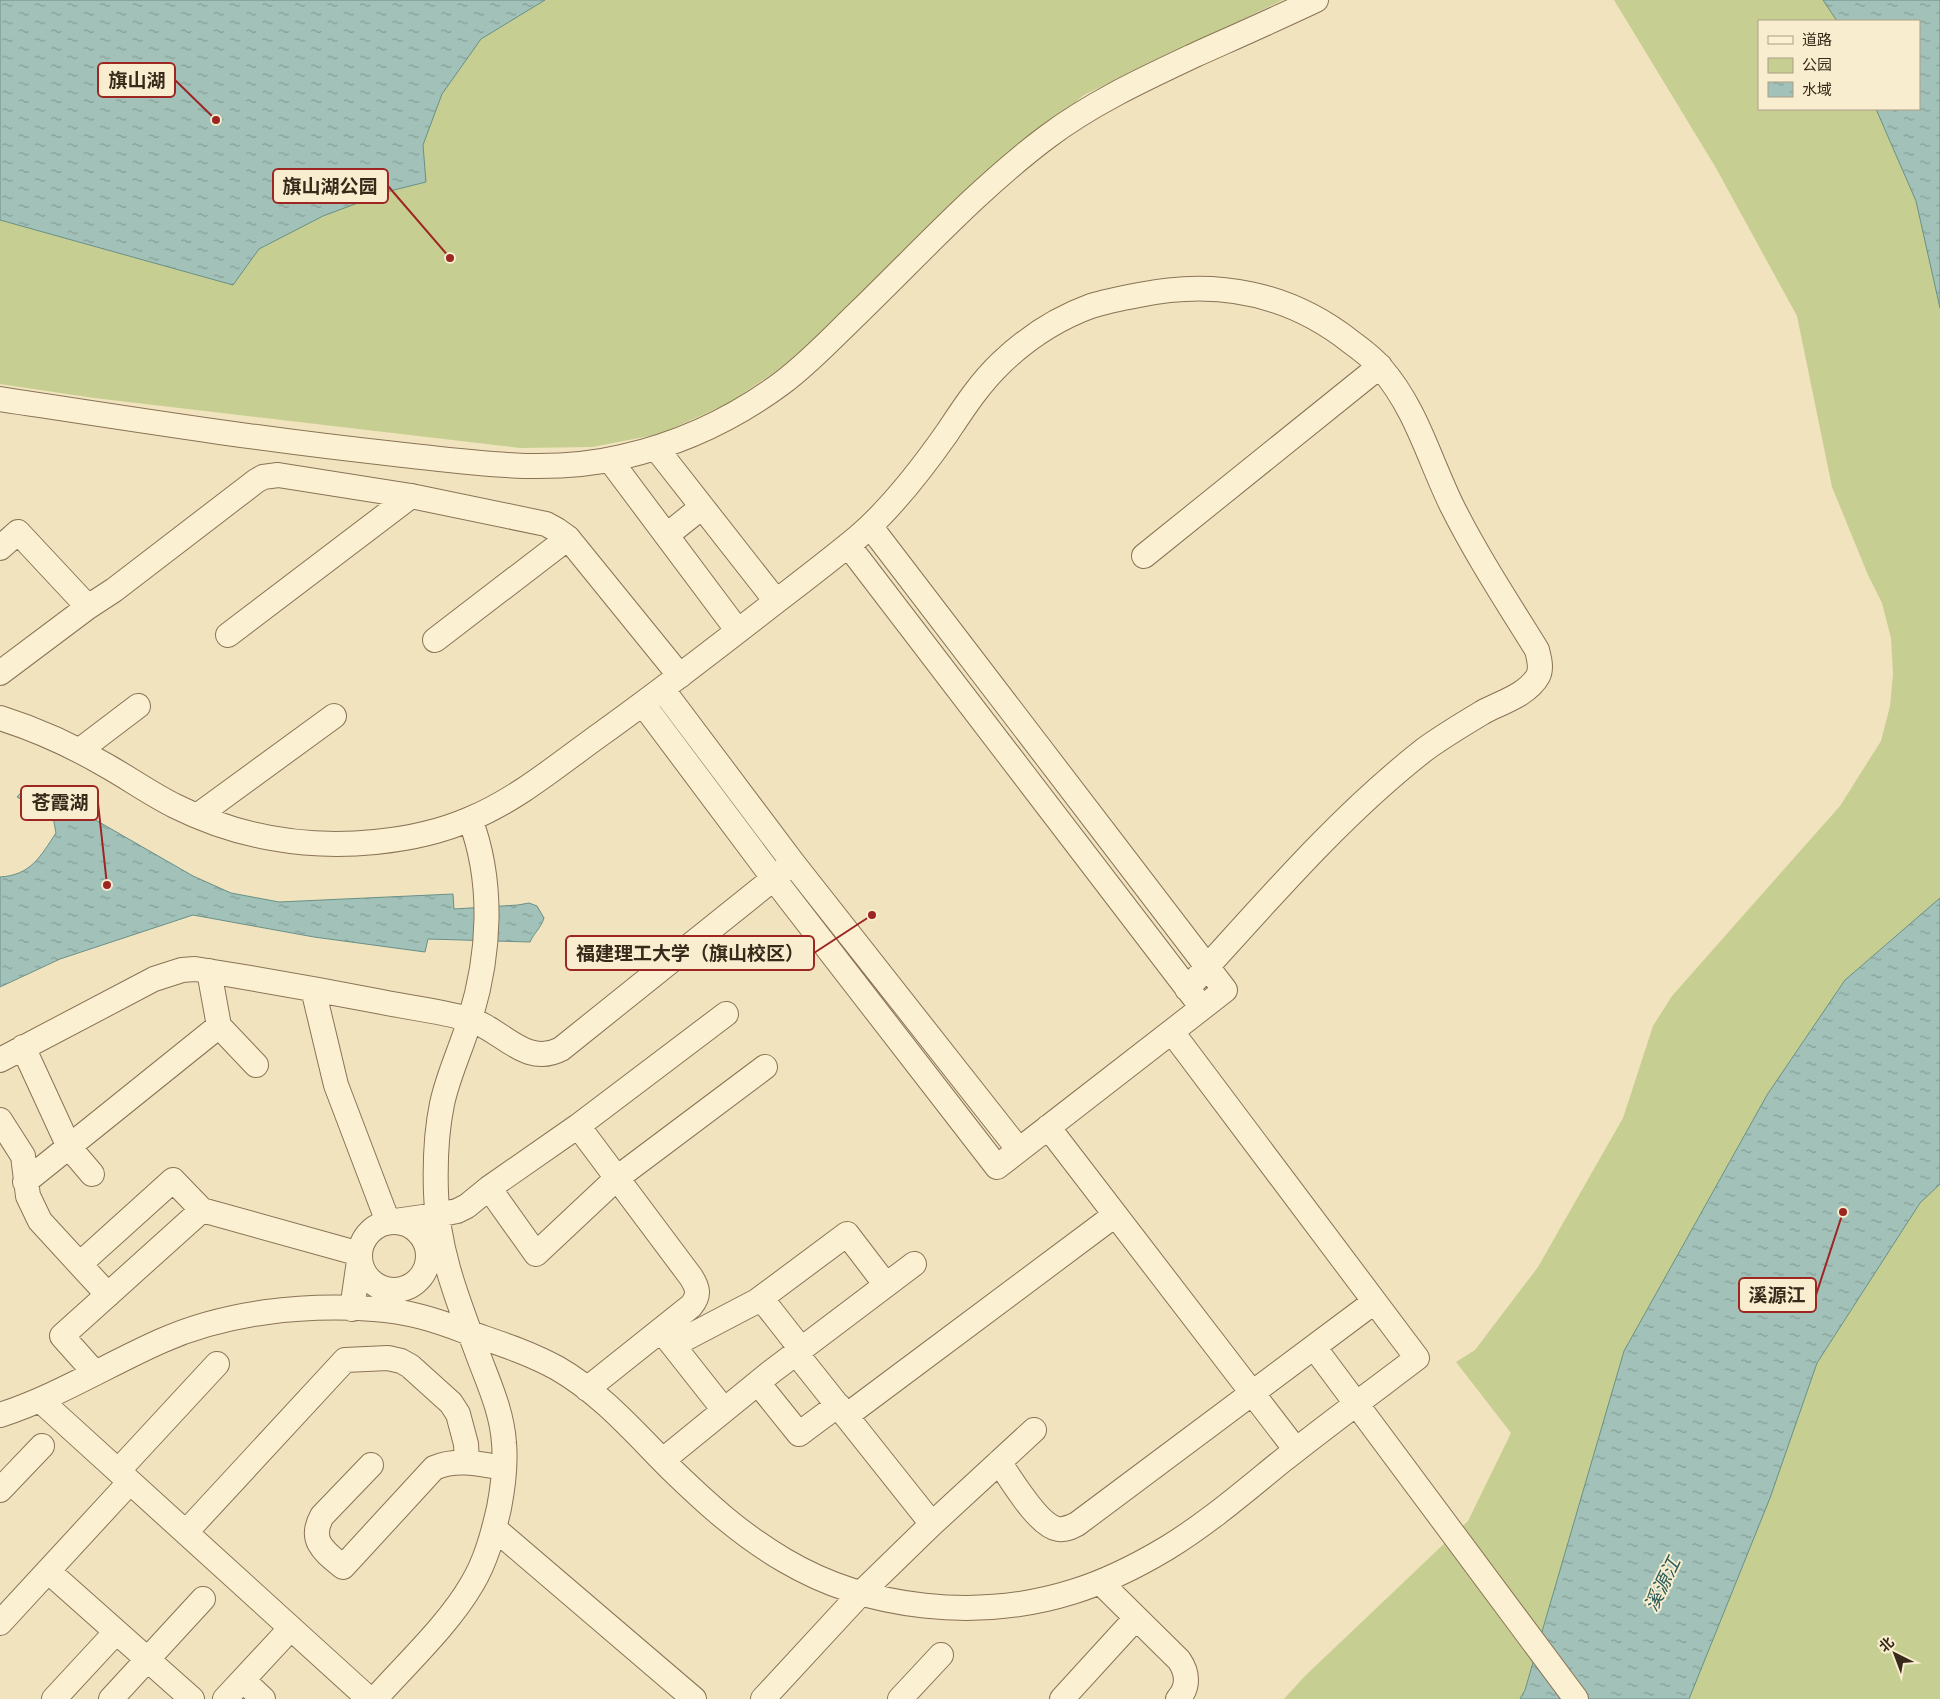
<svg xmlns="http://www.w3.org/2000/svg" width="1940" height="1699" font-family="'Crimson Pro','Noto Sans SC',serif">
	<defs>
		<pattern id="water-ripples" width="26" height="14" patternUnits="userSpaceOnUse" patternTransform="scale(1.25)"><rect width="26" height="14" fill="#a2c2b9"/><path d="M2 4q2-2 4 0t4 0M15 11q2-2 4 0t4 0" fill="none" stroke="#859e96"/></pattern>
	</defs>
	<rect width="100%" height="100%" fill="#f1e3be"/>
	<path fill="#c6cf91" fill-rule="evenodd" d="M 0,0 L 1283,0 L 1084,95 L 999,165 L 802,351 L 780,368 L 731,402 L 660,434 L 592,447 L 520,448 L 94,398 L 0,384 Z
		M 1614,0 L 1940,0 L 1940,1699 L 1284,1699 L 1305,1676 L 1468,1521 L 1511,1433 L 1456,1362 L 1475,1350 L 1538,1267 L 1623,1118 L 1653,1026 L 1672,996 L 1840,806 L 1881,741 L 1890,706 L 1893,674 L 1891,638 L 1882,603 L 1868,575 L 1832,487 L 1797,316 L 1716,168 ZM 1759,21 L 1919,21 L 1919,109 L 1759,109 Z"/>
	<path fill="url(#water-ripples)" stroke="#689088" d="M 0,0 L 545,0 L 481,39 L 442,94 L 423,145 L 426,182 L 390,191 L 323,216 L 259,249 L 233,285 L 0,220 Z
		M 1823,0 L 1940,0 L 1940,308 L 1916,201 L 1876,109 L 1919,109 L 1919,21 L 1837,21 Z
		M 26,787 L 66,803 L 193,876 L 231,893 L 279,902 L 453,894 L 454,909 L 518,905 L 529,903 L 537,906 L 544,918 C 541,928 534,933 530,942 L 428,939 L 425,952 L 314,937 L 193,915 L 60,959 L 0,987 L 0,877 C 31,875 40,857 56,833 L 53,817 L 17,797 Z
		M 1940,898 L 1940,1184 L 1920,1203 L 1817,1363 L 1770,1498 L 1689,1699 L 1520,1699 L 1525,1690 L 1624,1351 L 1767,1095 L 1845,980 Z"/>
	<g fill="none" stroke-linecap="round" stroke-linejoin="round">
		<defs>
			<path id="minor" d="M 0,399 C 131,419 263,440 395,454 C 471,462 547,475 622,457 C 679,444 735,418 782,383 C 809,363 833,337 858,313 C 919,254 979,188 1047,137 C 1092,103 1144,79 1195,55 C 1235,37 1276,19 1316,0
				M 656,448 L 776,601
				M 610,460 L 738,631
				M 667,535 L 702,507
				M 848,545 L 1197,1001
				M 0,548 L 18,532 L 88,607
				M 1144,556 L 1380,366
				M 228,635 L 411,496
				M 435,640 L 568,538
				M 0,673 L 88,607 L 114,590 L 256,481 L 263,477 L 278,475 L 411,496 L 546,524 L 557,530 L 568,538 L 680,676
				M 663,690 L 793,863 L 1019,1150 L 1202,1008 L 1225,990 L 870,526
				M 643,704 L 774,879 L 997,1167 L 1019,1150
				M 0,718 C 38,730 73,746 107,766 C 130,779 151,794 175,806 C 237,837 306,849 375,842 C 406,839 440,832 470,819 C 518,799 559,764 601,734 C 657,694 711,652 765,610 C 796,586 828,562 858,537 C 892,508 921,470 947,433 C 963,409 979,384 1001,363 C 1026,339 1058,318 1091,306 C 1107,301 1123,298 1139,295 C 1216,279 1289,293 1351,342 C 1362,350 1373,358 1381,368 C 1416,408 1429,459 1452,506 C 1477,556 1508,603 1537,650 C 1539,658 1542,668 1538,676 C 1528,694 1503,702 1485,711 C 1465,723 1443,736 1424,750 C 1336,819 1263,906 1187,989
				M 80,750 L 138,706
				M 197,816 L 334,716
				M 209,971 L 219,1026 L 256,1065
				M 313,989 L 336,1085 L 388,1222 L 437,1215 L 457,1211 L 467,1206 L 489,1188 L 578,1126 L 726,1014
				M 23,1047 L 69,1147 L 92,1174
				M 0,1060 L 154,979 L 182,970 L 195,969 C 258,979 320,990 382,1002 C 411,1008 440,1011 468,1019 C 501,1028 525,1068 561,1049 L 793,863
				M 0,1120 L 23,1156 L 28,1196 L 40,1221 L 108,1295
				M 578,1126 L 691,1277 C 698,1288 700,1295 691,1306 L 587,1389
				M 1048,1127 L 1296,1450
				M 25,1182 L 219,1026
				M 489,1188 L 536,1254 L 617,1178 L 765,1067
				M360 1256a34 34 0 1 1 68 0a34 34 0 1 1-68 0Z
				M 80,1264 L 173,1180 L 202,1210
				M 761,1298 L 801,1349
				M 664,1334 L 724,1410
				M 673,1345 L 757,1301 L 847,1234 L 886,1285
				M 1314,1347 L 1576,1699
				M 796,1353 L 932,1524
				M 95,1373 L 62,1336 L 202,1210 L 360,1254 L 352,1309
				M 758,1383 L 799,1434 L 838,1405
				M 40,1400 L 369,1699
				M 0,1415 C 56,1397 107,1365 161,1341 C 226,1312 303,1304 374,1309 C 407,1311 436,1320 467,1332 C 498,1343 528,1352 557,1368 C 601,1393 636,1434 671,1469 C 706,1503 741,1535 784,1560 C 868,1610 979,1621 1072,1592 C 1105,1582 1137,1566 1167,1548 C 1208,1523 1245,1491 1282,1461 C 1326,1426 1372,1392 1417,1358 L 1172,1032
				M 846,1416 L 1115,1215
				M 663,1460 L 771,1372 L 914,1264
				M 999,1462 C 1011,1479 1038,1526 1058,1529 C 1065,1530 1071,1527 1077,1524 L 1374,1302
				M 371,1465 L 322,1516 C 308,1541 325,1552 343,1567 L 434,1468 C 457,1458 480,1464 504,1468
				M 118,1471 L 217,1364
				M 0,1490 L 42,1446
				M 494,1528 L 694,1699
				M 186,1532 L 345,1360 L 388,1358 L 401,1361 L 410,1366 L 451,1403 L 458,1414 L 466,1444 L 467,1462
				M 48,1571 L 192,1699
				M 1100,1582 L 1179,1660 C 1188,1673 1189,1687 1178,1699
				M 0,1623 L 130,1482
				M 243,1680 L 263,1699
				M 54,1699 L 116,1632
				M 111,1699 L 203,1599
				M 225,1699 L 291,1628
				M 375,1699 C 406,1664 449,1624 472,1584 C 486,1561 493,1534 499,1508 C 503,1487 506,1465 504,1443 C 502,1411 488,1382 477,1352 C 458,1301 437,1249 436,1193 C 435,1164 436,1133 442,1104 C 448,1075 462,1047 470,1019 C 490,955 494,882 470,819
				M 763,1699 L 861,1593 L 932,1524 L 1034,1430
				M 900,1699 L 941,1655
				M 1062,1699 L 1136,1618"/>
		</defs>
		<use href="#minor" stroke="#8a7356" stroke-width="26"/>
		<use href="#minor" stroke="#fbf0d2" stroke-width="24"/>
	</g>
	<g text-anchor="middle" stroke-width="4" stroke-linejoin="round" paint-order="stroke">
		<g font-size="19" font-style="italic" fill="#295958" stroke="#f8edce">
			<text transform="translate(1662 1584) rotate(-64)" y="7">溪源江</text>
		</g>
	</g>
	<path fill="none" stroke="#9d2522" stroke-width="2" d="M216 120L175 80M450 258L388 186M107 885L98 803M872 915L814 953M1843 1212L1816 1295"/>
	<g fill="#9d2522" stroke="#f8edce" stroke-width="2">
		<circle cx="216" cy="120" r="5"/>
		<circle cx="450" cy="258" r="5"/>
		<circle cx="107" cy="885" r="5"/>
		<circle cx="872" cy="915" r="5"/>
		<circle cx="1843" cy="1212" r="5"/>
	</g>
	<g fill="#f8edce" stroke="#9d2522" stroke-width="2">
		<rect x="98" y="63" width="77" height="34" rx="5"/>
		<rect x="273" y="169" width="115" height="34" rx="5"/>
		<rect x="21" y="786" width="77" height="34" rx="5"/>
		<rect x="566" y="936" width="248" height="34" rx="5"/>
		<rect x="1739" y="1278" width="77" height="34" rx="5"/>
	</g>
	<g font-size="19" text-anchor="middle" font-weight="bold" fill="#382a1b">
		<text x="137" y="87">旗山湖</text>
		<text x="330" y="193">旗山湖公园</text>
		<text x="60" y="809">苍霞湖</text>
		<text x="690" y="960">福建理工大学（旗山校区）</text>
		<text x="1777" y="1302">溪源江</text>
	</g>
	<rect x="1758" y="20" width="162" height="90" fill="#f8edce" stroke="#ab9f86"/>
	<rect x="1768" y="36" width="25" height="8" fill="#fbf0d2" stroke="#ab9f86"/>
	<text x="1802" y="45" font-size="15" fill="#382a1b">道路</text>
	<rect x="1768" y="58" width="25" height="15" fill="#c6cf91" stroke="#ab9f86"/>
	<text x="1802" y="70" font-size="15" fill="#382a1b">公园</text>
	<rect x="1768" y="82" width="25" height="15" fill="url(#water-ripples)" stroke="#ab9f86"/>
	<text x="1802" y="95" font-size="15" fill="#382a1b">水域</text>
	<g transform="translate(1895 1654) rotate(318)" stroke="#f8edce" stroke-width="4" paint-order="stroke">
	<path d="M0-4L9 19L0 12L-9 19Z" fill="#382a1b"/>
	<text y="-8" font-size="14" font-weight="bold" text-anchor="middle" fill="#382a1b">北</text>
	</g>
</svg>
